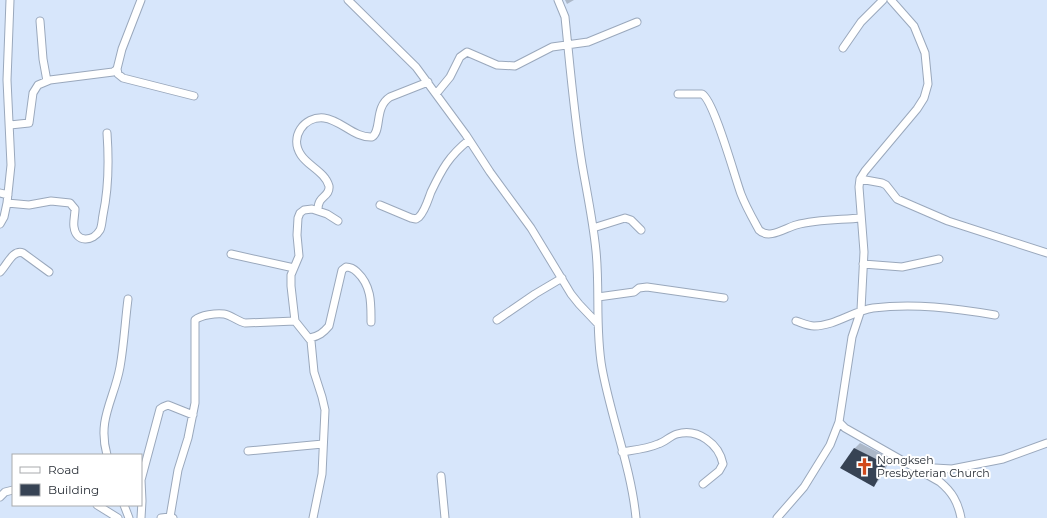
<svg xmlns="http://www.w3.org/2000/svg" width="1047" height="518" font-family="Montserrat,sans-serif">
	<rect width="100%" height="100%" fill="#d7e6fb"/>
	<path fill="#0003" d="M 565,0 L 574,0 L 567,4 Z
		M 860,443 L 891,459 L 879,480 L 874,486 L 854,449 Z"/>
	<path fill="#374354" d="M 854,448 L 886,464 L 874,487 L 840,468 Z"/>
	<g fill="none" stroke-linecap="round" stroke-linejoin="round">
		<defs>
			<path id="street" d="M 348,0 L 416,67 L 466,135 L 490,172 L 531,228 L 571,294 L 579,304 L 598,324
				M 558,0 L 565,17 C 570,66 574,115 582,164 C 587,193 593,221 596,251 C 600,290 595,329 602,368 C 611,418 631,467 636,518
				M 40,21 L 43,59 L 47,81
				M 843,48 L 861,22 L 883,0
				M 117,69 L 118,74 L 123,78 L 194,96
				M 436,94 L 450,77 L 460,57 L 467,52 L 497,65 L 515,66 L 552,47 L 588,42 L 637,22
				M 678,94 L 702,94 C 714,100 735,178 741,194 C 746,207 753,219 759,230 C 769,240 785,228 796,225 C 817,219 840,220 861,218
				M 10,125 L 29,123 L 33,93 L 38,85 L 50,80 L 113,72 L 117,69 L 122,49 L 141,0
				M 860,179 L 882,183 L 886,185 L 897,199 L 948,221 L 1047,253
				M 0,193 L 8,195
				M 7,203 L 29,205 L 51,201 L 70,203 L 75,209 C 75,215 73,222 74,227 C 76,243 93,242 100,230 C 102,226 102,220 103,215 C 109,187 109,161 107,133
				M 380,205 L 411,218 L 416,219 L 419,217 C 425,211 428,200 431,192 C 442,169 449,156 469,140
				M 318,210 C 318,207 318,204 320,201 C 323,196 330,194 329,186 C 325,172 308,166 301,155 C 289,137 304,116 324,118 C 341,120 354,138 372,137 C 382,131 374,107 390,97 L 428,82
				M 0,224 L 4,217 L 7,203 L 11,165 L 7,80 L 10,0
				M 593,228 L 625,218 L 631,220 L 641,230
				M 231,254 L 294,268
				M 863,264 L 902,267 L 939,259
				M 0,272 C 7,265 13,249 23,253 L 49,272
				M 598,297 L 634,292 L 639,288 L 647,287 L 724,298
				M 497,320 L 535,294 L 562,278
				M 796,321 C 802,323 809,326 814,326 C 835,326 853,311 873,308 C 914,303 954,308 995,315
				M 310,338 C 319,336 323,333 329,326 L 342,270 L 346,267 C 351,267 354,269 357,272 C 372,286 371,304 371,322
				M 839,422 L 845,428 L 940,482 C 952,492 958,502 961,518
				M 248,451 L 323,444
				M 622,452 C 634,450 647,449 658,444 C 665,442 670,436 677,434 C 698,428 719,444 723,464 L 719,471 L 703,484
				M 107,455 C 97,419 114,400 120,367 C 124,345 125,322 128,299
				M 917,467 L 952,469 L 1003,459 L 1047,443
				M 441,476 L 445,518
				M 0,497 L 5,492 L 13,490
				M 97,505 L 118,518
				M 124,505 L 129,518
				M 170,517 L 178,470 L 188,438 L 195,403 L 195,320 C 201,315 216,313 224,314 C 231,315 237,321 245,323 L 295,321
				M 141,518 L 142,501 L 141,480 L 160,409 L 163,407 L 168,405 L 193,415
				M 161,518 L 170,517 L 173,518
				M 313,518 L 322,474 L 325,410 L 322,397 L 314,372 L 311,341 L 295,321 L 291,286 L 291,275 L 299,256 L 297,235 L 298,218 L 300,213 L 304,210 L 312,209 L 327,214 L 338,221
				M 777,518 L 804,487 L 830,445 L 839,422 L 852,337 L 861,310 L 864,252 L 859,187 L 860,179 L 865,171 L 917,109 L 924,98 L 928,84 L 925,53 L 914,26 L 891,0"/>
		</defs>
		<use href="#street" stroke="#9aa8bc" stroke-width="9"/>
		<use href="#street" stroke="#fff" stroke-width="7"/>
	</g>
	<defs>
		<symbol id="church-bare" viewBox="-9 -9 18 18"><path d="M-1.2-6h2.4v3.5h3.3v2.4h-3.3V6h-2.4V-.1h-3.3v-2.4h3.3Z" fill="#d1491b" stroke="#fff" stroke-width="2.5" paint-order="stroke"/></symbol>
	</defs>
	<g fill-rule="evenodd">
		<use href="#church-bare" x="852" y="454" width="25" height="25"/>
	</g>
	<g text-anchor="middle" stroke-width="4" stroke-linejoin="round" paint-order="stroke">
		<g font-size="11" fill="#272d35" stroke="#fff" text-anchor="start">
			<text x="877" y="464">Nongkseh<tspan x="877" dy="13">Presbyterian Church</tspan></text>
		</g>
	</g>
	<rect x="12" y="454" width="130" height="52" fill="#ffffff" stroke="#a9abae"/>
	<rect x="20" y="467" width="20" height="6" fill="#ffffff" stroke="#a9abae"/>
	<text x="48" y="474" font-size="12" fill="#272d35">Road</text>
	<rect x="20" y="484" width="20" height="12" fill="#374354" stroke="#a9abae"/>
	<text x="48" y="494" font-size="12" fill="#272d35">Building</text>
</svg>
